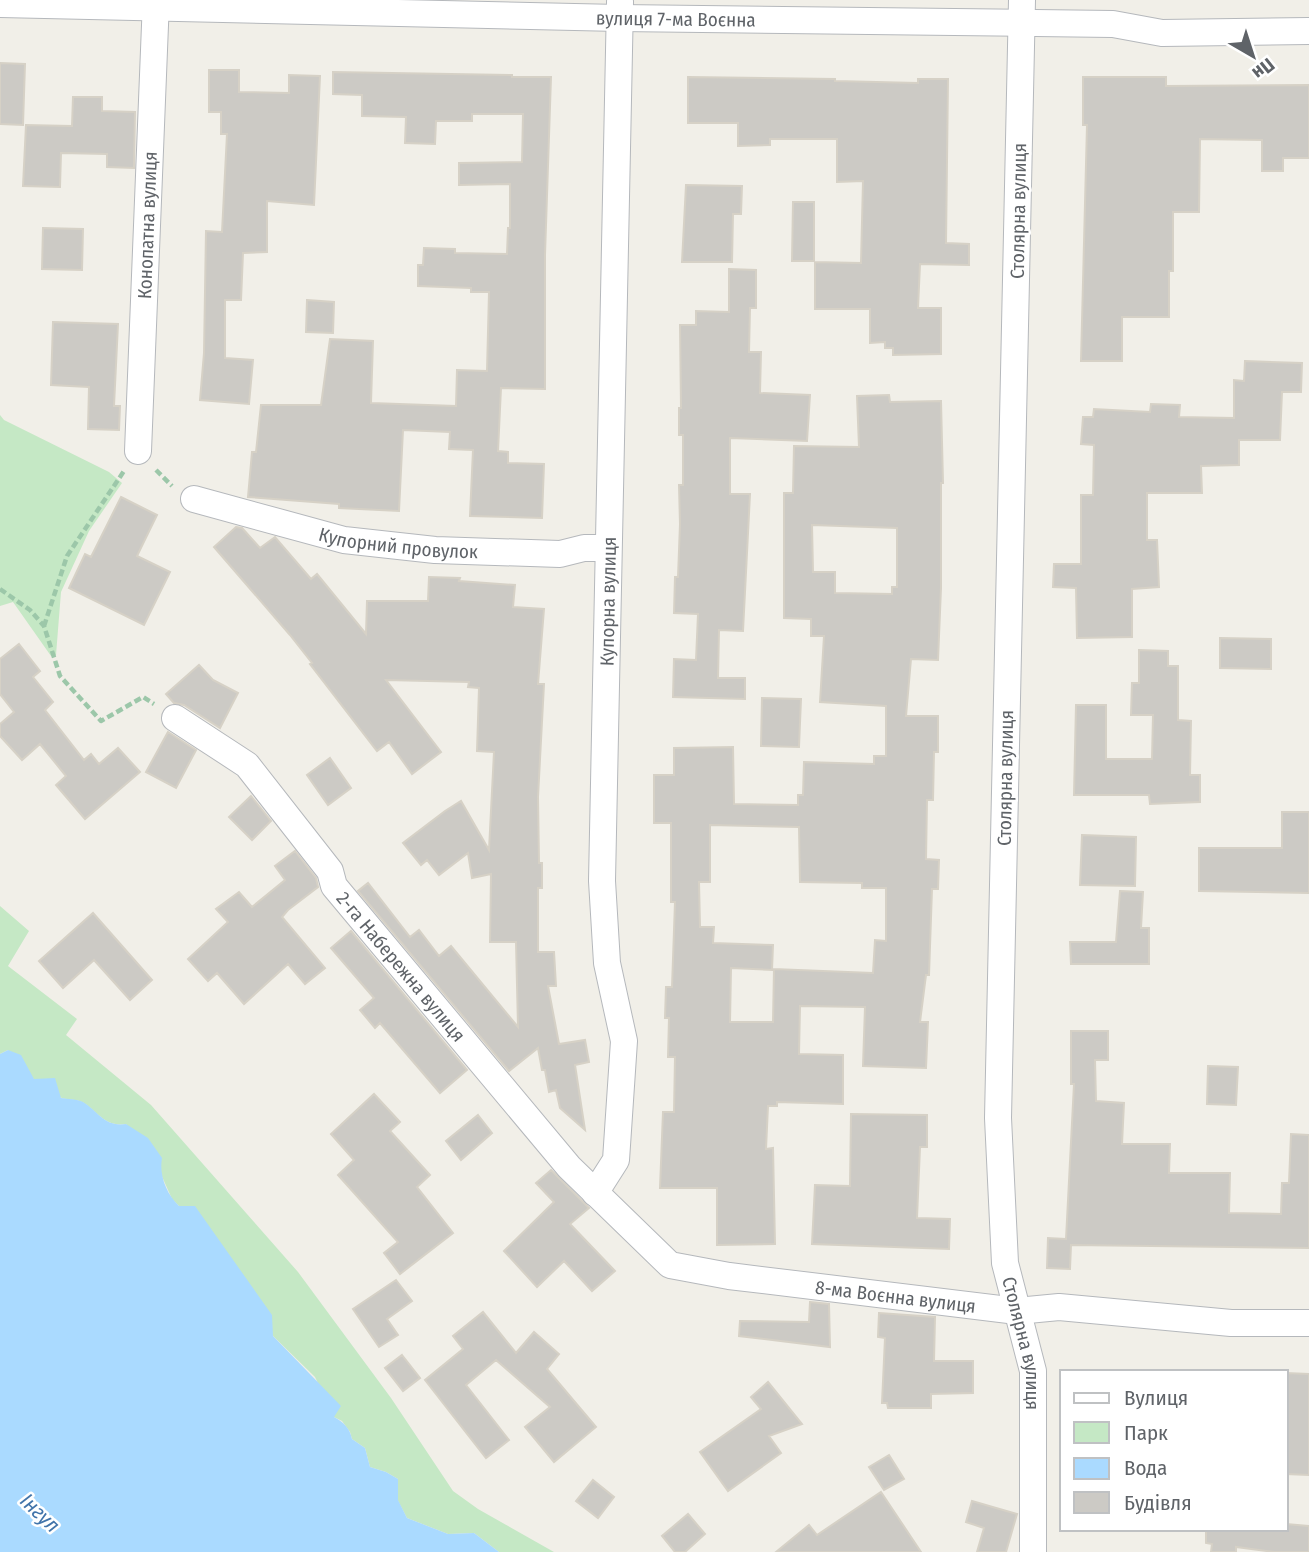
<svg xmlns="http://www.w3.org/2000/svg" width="1309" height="1552" font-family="'Fira Sans Condensed',sans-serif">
	<rect width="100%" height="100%" fill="#f1efe8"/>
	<path fill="#c5e8c5" d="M 0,415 L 4,420 L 109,472 L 122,483 L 89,531 L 61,592 L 56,655 L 51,656 L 13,602 L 0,606 Z
		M 0,906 L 29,931 L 8,966 L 77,1019 L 66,1035 L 151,1105 L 298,1272 L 391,1398 L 453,1491 L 478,1509 L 554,1552 L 499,1552 L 474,1533 L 448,1534 L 407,1518 L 398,1501 L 398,1479 L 386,1472 L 370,1467 L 365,1448 L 352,1439 L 350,1432 L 342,1421 L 334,1417 L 315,1377 L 273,1336 L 195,1207 L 179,1206 L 172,1199 L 160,1172 L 126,1124 C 105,1127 99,1113 84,1103 C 77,1099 69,1100 62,1098 C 40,1090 23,1068 8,1050 L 0,1054 Z"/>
	<path fill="#aadaff" d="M 8,1050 L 21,1055 L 34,1079 L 55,1078 L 61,1098 C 68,1099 77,1099 83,1102 C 99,1112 104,1127 126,1124 L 148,1138 L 162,1158 C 159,1175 166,1193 179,1206 L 195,1206 L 272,1315 L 273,1336 L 341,1406 L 334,1417 C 344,1422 350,1429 352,1439 L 365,1448 L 370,1467 L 386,1472 L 398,1479 L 398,1500 L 407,1518 L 448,1534 L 474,1533 L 499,1552 L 0,1552 L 0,1054 Z"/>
	<path fill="#cccac5" stroke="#d6d1c6" stroke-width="2" fill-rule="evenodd" d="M 0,63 L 25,64 L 23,125 L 0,124 Z
		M 209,70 L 239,70 L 239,92 L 289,93 L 289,75 L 320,76 L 314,205 L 267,201 L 267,252 L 243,253 L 241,300 L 225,300 L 225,358 L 253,360 L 249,404 L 200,400 L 204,353 L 206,231 L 222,232 L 227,134 L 221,134 L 221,112 L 209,112 Z
		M 333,72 L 512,75 L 512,77 L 551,77 L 545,255 L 545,389 L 501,388 L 498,451 L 508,452 L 508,463 L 544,464 L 542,518 L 470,516 L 473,450 L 449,449 L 450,432 L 403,430 L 399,511 L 339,508 L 339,504 L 248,497 L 252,452 L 256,452 L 261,405 L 321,405 L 330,339 L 373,341 L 371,403 L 456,406 L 457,370 L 487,371 L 489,292 L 471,292 L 471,288 L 418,286 L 418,265 L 423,265 L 424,248 L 455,249 L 455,253 L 507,254 L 508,228 L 510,228 L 510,184 L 459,185 L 459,163 L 522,162 L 523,114 L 472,114 L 472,121 L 436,121 L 435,144 L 405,143 L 406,117 L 362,116 L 362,95 L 333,94 Z
		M 688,77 L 835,79 L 835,81 L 918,83 L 918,79 L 948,79 L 946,243 L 969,244 L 969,265 L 920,264 L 918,308 L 941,308 L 941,354 L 893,355 L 893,348 L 885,348 L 885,342 L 870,343 L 870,309 L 815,309 L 815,262 L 861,263 L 863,181 L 837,182 L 837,139 L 770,139 L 770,145 L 738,146 L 738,123 L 688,123 Z
		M 1083,77 L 1166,77 L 1166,86 L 1309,85 L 1309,158 L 1283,158 L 1283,171 L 1262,171 L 1262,140 L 1200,139 L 1199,212 L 1173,212 L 1173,271 L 1169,271 L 1169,317 L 1122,317 L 1122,361 L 1081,361 L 1087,125 L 1083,125 Z
		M 73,97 L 102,97 L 102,111 L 135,112 L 134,168 L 107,167 L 107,154 L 61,153 L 60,187 L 23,186 L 26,125 L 72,126 Z
		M 686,185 L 742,186 L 741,214 L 733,214 L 732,262 L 682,262 Z
		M 793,202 L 814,202 L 814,261 L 792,261 Z
		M 43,228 L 83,229 L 82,270 L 42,269 Z
		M 729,269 L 756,270 L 756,308 L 750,308 L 749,352 L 761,352 L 760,393 L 810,395 L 807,441 L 730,438 L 730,494 L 750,494 L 743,631 L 719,630 L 718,678 L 745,678 L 745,699 L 673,697 L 674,659 L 696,660 L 698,614 L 674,613 L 675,577 L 678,577 L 680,524 L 679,485 L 683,485 L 683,435 L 679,435 L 679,408 L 681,408 L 680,325 L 696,325 L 696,311 L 729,312 Z
		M 307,300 L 334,302 L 333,333 L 306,332 Z
		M 53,322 L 118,324 L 114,406 L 120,406 L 119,430 L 88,429 L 89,387 L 51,385 Z
		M 1245,361 L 1302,363 L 1301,392 L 1282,392 L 1280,440 L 1239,440 L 1239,465 L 1201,466 L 1202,493 L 1147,493 L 1147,540 L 1157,540 L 1159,587 L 1132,589 L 1132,637 L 1077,638 L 1076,588 L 1053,587 L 1054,564 L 1081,564 L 1081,495 L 1093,495 L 1094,445 L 1081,444 L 1083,417 L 1093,417 L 1094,409 L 1150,412 L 1151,404 L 1180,405 L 1179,417 L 1234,418 L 1234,380 L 1244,381 Z
		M 889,395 L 890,402 L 941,401 L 943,483 L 941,483 L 941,588 L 938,660 L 911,659 L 906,716 L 938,716 L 938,752 L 934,752 L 933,800 L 927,800 L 926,859 L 939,860 L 938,889 L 932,889 L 929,975 L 926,975 L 920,1022 L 928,1022 L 926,1068 L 863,1066 L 865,1007 L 800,1006 L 799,1054 L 843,1055 L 843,1104 L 777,1102 L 777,1106 L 768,1106 L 766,1149 L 773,1148 L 775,1244 L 717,1245 L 717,1188 L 660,1188 L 663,1112 L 674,1112 L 675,1057 L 668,1057 L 669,1018 L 665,1018 L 666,987 L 672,987 L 675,902 L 671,902 L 671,823 L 654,823 L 654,775 L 674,775 L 674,748 L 733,747 L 734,804 L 798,805 L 798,795 L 803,795 L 804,762 L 874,764 L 874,756 L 886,756 L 886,706 L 820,702 L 824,636 L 811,636 L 811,619 L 784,618 L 784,493 L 793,493 L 794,446 L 859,447 L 857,396 ZM 812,525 L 897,528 L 897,587 L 892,587 L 892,594 L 835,593 L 835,572 L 813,572 ZM 710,825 L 799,827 L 800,882 L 862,883 L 862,888 L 886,888 L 886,941 L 875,940 L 873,973 L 774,969 L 773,1022 L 730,1022 L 731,968 L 772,970 L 773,945 L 713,943 L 714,927 L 700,927 L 699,882 L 710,882 Z
		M 121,497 L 157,515 L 137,556 L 170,572 L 144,625 L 69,588 L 85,554 L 91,557 Z
		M 236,527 L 242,528 L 260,548 L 275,537 L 311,579 L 317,574 L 366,634 L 367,601 L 428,601 L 429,577 L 460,578 L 459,581 L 515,585 L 513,607 L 544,609 L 538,684 L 544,684 L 538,797 L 539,863 L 542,863 L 542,888 L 538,888 L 538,952 L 554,952 L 556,986 L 548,986 L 559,1044 L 585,1040 L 589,1062 L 575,1065 L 585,1130 L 560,1108 L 556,1090 L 549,1092 L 545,1070 L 542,1070 L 538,1048 L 509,1071 L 358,891 L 368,883 L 410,937 L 419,930 L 439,956 L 451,946 L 518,1027 L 516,942 L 490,942 L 491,874 L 472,878 L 468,853 L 439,875 L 427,860 L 421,865 L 403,843 L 445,811 L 461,801 L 489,850 L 494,752 L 477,751 L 479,688 L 468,687 L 469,682 L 386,680 L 441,752 L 412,774 L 389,742 L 377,751 L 310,664 L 312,663 L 290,635 L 214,547 Z
		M 1220,638 L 1271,639 L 1271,669 L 1220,668 Z
		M 19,644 L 40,671 L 33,677 L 53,702 L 45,710 L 84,760 L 91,754 L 99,764 L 118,748 L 140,772 L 85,819 L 56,785 L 66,776 L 40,744 L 22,760 L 0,736 L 0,724 L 14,712 L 0,694 L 0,659 Z
		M 1139,650 L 1168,651 L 1168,666 L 1178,666 L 1178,720 L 1191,721 L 1190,775 L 1200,775 L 1200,802 L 1150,804 L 1149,795 L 1074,795 L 1076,705 L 1106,705 L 1106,759 L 1152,759 L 1153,715 L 1131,715 L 1132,683 L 1139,683 Z
		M 199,665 L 213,680 L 238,693 L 220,728 L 184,705 L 174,703 L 166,694 Z
		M 762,698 L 801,699 L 799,747 L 761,746 Z
		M 168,732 L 196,750 L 176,788 L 146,772 Z
		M 330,758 L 351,788 L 328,805 L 307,775 Z
		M 251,796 L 271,821 L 252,840 L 229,817 Z
		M 1282,812 L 1309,812 L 1309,893 L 1199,891 L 1199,848 L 1282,848 Z
		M 1082,835 L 1136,837 L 1135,886 L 1080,885 Z
		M 295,851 L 316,878 L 318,887 L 288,910 L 282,917 L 325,968 L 305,984 L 288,964 L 244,1004 L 217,973 L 208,981 L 188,959 L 228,922 L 216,909 L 239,892 L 252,907 L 285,880 L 275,866 Z
		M 1120,891 L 1143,892 L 1141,928 L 1149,928 L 1149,964 L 1071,964 L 1070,942 L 1116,942 Z
		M 93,913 L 152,980 L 130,1000 L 94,960 L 63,988 L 39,961 Z
		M 351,931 L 467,1070 L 440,1093 L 380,1023 L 375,1028 L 360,1010 L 374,998 L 331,948 Z
		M 1071,1031 L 1108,1031 L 1108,1060 L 1095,1060 L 1096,1101 L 1124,1103 L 1122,1144 L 1170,1144 L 1169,1173 L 1230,1173 L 1229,1213 L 1281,1214 L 1282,1183 L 1289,1183 L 1291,1134 L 1309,1135 L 1309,1248 L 1071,1245 L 1070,1269 L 1047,1268 L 1048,1238 L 1066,1239 L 1074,1084 L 1071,1084 Z
		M 1208,1066 L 1238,1067 L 1236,1105 L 1207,1104 Z
		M 374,1094 L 400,1122 L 390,1131 L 430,1175 L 417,1187 L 453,1233 L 400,1274 L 384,1253 L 398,1242 L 338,1175 L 354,1160 L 331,1134 Z
		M 851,1114 L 927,1115 L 927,1147 L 920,1147 L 917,1218 L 950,1219 L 949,1249 L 812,1244 L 815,1185 L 850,1186 Z
		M 478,1115 L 492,1133 L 461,1160 L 446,1141 Z
		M 551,1170 L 589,1208 L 570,1224 L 615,1271 L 592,1291 L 564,1261 L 537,1287 L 504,1251 L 554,1202 L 536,1183 Z
		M 396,1280 L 412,1301 L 387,1319 L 398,1335 L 379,1347 L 353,1309 Z
		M 810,1302 L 829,1304 L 830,1347 L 739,1336 L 740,1321 L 809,1322 Z
		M 483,1312 L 516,1353 L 534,1332 L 559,1354 L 547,1369 L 596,1427 L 554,1462 L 525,1427 L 550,1407 L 496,1360 L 466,1385 L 509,1440 L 486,1458 L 425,1380 L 463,1349 L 453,1336 Z
		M 879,1313 L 935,1317 L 934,1361 L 973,1361 L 973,1393 L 931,1394 L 931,1408 L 888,1408 L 887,1403 L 882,1403 L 885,1338 L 878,1337 Z
		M 402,1355 L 420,1378 L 403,1391 L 385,1368 Z
		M 1286,1373 L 1309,1374 L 1309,1475 L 1286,1474 Z
		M 768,1382 L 802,1424 L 769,1436 L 781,1453 L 728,1491 L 700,1452 L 761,1409 L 751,1397 Z
		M 889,1455 L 904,1479 L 884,1490 L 869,1467 Z
		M 593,1480 L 614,1497 L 598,1518 L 576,1501 Z
		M 881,1492 L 921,1552 L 776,1552 L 809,1525 L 817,1535 Z
		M 972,1501 L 1017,1514 L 1006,1552 L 977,1552 L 984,1528 L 966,1522 Z
		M 688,1514 L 705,1534 L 685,1552 L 675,1552 L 662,1536 Z
		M 1286,1524 L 1309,1526 L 1309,1552 L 1274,1552 L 1236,1547 L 1236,1552 L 1211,1552 L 1212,1544 L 1206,1543 L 1206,1529 L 1286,1529 Z"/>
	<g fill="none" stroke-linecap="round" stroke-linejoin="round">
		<defs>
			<g id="minor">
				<path id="s1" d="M 1022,0 L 998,1118 L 1005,1263 L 1033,1371 L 1033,1552"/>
				<path id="s2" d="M 0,4 L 619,18 L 1113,24 L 1162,33 L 1309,31"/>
				<path id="s3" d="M 138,451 L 156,0"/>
				<path id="s4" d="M 194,499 L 344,540 L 435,550 L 560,554 L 584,548 L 608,548"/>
				<path id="s5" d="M 175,718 L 247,765 L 330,871 L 334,886 L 569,1167 L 670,1265 L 729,1276 L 1017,1311 L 1059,1307 L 1231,1323 L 1309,1323"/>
				<path id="s6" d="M 595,1193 L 616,1160 L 624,1041 L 607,963 L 602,881 L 620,2"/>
			</g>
		</defs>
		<use href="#minor" stroke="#b5b8bc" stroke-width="28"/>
		<path stroke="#9cc7a9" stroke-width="4.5" stroke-dasharray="7 3.5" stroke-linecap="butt" d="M 156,470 L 172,486
			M 0,589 L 30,610 L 44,626 L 60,676 L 101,721 L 143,697 L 154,704
			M 44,626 L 67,556 L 124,471"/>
		<use href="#minor" stroke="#fff" stroke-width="26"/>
	</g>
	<g text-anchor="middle" stroke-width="5" stroke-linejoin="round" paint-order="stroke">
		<g font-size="19" fill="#5f6368" stroke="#fff">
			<text dy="7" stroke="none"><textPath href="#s2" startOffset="676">вулиця 7-ма Воєнна</textPath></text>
			<text transform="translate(1018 211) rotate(-89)" y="7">Столярна вулиця</text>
			<text dy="7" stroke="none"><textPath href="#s3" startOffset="226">Конопатна вулиця</textPath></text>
			<text dy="7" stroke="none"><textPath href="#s4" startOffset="210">Купорний провулок</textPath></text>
			<text dy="7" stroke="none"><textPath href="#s6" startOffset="600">Купорна вулиця</textPath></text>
			<text transform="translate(1005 778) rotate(-89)" y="7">Столярна вулиця</text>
			<text dy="7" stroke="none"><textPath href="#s5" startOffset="341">2-га Набережна вулиця</textPath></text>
			<text dy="7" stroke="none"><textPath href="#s5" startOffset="971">8-ма Воєнна вулиця</textPath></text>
			<text dy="7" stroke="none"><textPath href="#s1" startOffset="1346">Столярна вулиця</textPath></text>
		</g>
		<g font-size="21" font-style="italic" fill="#4174aa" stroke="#fff">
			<text transform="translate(40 1513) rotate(44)" y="7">Інгул</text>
		</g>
	</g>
	<rect x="1060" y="1370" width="228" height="161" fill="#ffffff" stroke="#bfc1c3" stroke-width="2"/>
	<rect x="1074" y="1393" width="35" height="10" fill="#ffffff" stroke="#bfc1c3" stroke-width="2"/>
	<text x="1124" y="1405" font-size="21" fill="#5f6368">Вулиця</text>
	<rect x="1074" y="1422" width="35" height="21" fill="#c5e8c5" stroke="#bfc1c3" stroke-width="2"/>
	<text x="1124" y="1440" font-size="21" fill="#5f6368">Парк</text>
	<rect x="1074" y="1458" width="35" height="21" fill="#aadaff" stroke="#bfc1c3" stroke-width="2"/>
	<text x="1124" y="1475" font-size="21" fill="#5f6368">Вода</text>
	<rect x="1074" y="1492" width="35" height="21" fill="#cccac5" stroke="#bfc1c3" stroke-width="2"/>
	<text x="1124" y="1510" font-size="21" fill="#5f6368">Будівля</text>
	<g transform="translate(1253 56) rotate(141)" stroke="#ffffff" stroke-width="5" paint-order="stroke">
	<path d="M0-5L12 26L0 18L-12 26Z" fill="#5f6368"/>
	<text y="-10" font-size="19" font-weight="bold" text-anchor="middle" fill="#5f6368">Пн</text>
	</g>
</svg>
